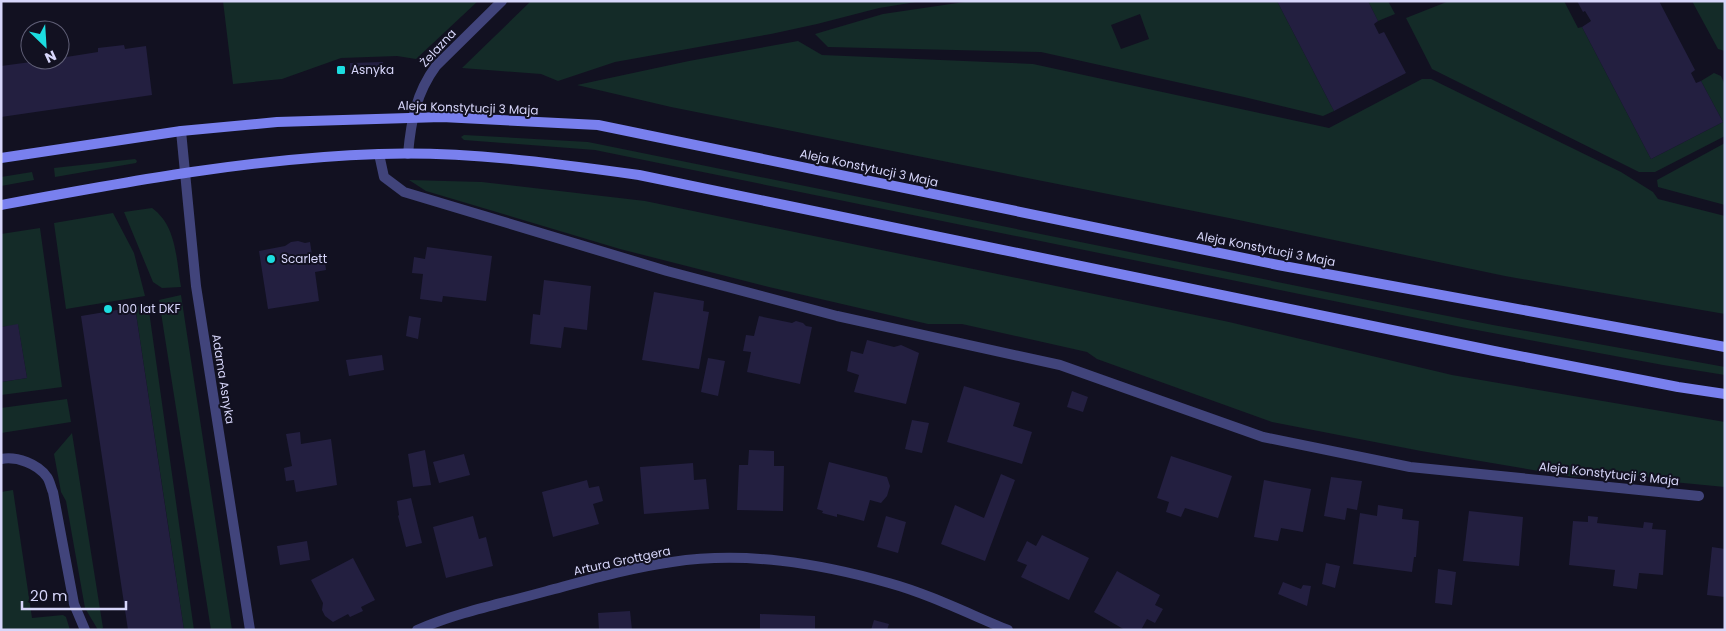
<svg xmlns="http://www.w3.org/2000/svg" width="1726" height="631" font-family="Poppins,sans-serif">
	<rect width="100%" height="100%" fill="#121121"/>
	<path fill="#142b28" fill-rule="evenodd" d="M 223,1 L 478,1 L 416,59 L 397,56 L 341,58 L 282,79 L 233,84 Z
		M 531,1 L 922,1 L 879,8 L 817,24 L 771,34 L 615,62 L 558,81 L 541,74 L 462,68 Z
		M 971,1 L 1277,1 L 1334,111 L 1323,116 L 1244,97 L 1041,52 L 828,47 L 815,34 L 883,14 ZM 1140,14 L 1149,39 L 1121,49 L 1111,25 Z
		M 1368,1 L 1388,1 L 1395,14 L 1378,21 Z
		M 1449,1 L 1564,1 L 1578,28 L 1582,27 L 1651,159 L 1723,122 L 1701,81 L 1714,73 L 1721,76 L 1725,85 L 1725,136 L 1655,172 L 1639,172 L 1432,69 L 1406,18 Z
		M 1692,1 L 1725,1 L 1725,51 L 1718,49 Z
		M 798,41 L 822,55 L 1033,64 L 1329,128 L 1422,79 L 1431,79 L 1621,172 L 1653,192 L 1658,199 L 1725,216 L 1725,314 L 1505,276 L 1229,218 L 671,107 L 577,85 L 689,61 Z
		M 464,135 L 588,142 L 1317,290 L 1493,325 L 1725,367 L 1725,375 L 1663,365 L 1466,328 L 595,150 L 464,140 L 461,137 Z
		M 1725,143 L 1725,205 L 1658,187 L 1657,180 Z
		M 135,159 L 137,161 L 136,163 L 55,177 L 54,168 Z
		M 32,172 L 34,180 L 1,186 L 1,177 Z
		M 409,180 L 482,182 L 645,201 L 1229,322 L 1452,375 L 1725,422 L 1725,487 L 1652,480 L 1649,477 L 1611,473 L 1574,477 L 1421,451 L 1272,422 L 1097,359 L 1087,352 L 962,324 L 928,324 L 769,287 L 620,249 L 426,191 Z
		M 152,208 C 177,226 176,259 181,287 L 162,288 L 153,282 L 124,212 Z
		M 113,213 L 134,253 L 145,296 L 66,309 L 54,223 Z
		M 40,228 L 62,387 L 1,395 L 1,382 L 27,378 L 18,325 L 1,327 L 1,234 Z
		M 181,295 L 232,630 L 211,630 L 159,300 Z
		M 148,304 L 194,630 L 184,630 L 135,307 Z
		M 67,399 L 71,422 L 1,433 L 1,408 Z
		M 72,433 L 103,628 L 98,630 L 85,608 L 66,501 L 61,492 L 54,454 Z
		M 13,490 L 32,618 L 63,615 L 66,617 L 70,630 L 1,630 L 1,492 Z"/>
	<path fill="#231f40" d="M 1277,1 L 1368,1 L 1378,21 L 1374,24 L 1379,34 L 1384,32 L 1406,73 L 1334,111 Z
		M 1577,1 L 1659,1 L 1695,70 L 1691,73 L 1696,83 L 1701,81 L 1723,122 L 1651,159 L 1582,27 L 1591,21 L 1585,11 L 1583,12 Z
		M 124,45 L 125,49 L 146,46 L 152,95 L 1,117 L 1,66 L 31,62 L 31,60 L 60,60 L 60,58 L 98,52 L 98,48 Z
		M 383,62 L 383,69 L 350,70 L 350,63 Z
		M 298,241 L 305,243 L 310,242 L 312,255 L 324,254 L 326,270 L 315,272 L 319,301 L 268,309 L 259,251 L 285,246 L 291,242 Z
		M 427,247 L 492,256 L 486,301 L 443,296 L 442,302 L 420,299 L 423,274 L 412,273 L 414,257 L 425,259 Z
		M 544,280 L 591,286 L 587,330 L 564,327 L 561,348 L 530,344 L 533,314 L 540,315 Z
		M 654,292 L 704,301 L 703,311 L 709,312 L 699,369 L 642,360 Z
		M 135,307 L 167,519 L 184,630 L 128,630 L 102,457 L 81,316 Z
		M 409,316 L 421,318 L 418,339 L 406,336 Z
		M 759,316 L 792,323 L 796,321 L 803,323 L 806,326 L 812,327 L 800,384 L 747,372 L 751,352 L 743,351 L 746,335 L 754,336 Z
		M 18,324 L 27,378 L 1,382 L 1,327 Z
		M 867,340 L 894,347 L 901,345 L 919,353 L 906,404 L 854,392 L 859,375 L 847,371 L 851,351 L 863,354 Z
		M 382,355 L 384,370 L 349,376 L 346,360 Z
		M 708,358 L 725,361 L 718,396 L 701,392 Z
		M 964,386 L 1020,403 L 1013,426 L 1032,432 L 1022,464 L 947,442 Z
		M 1072,391 L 1088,397 L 1083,412 L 1067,407 Z
		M 912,420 L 929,423 L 922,453 L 905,449 Z
		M 300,432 L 301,444 L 331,439 L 337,485 L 296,492 L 294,480 L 286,481 L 284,468 L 292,466 L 286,434 Z
		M 425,450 L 431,485 L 413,487 L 408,454 Z
		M 749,450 L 774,451 L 774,466 L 784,466 L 783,511 L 737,510 L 739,465 L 748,465 Z
		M 464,454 L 470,475 L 439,483 L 433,462 Z
		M 1171,456 L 1232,476 L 1218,518 L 1185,508 L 1181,517 L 1166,512 L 1169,502 L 1157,498 Z
		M 829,462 L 887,477 L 890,486 L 887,496 L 881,503 L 870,500 L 864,521 L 837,514 L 837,517 L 822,513 L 823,511 L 817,509 Z
		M 693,463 L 694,480 L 706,479 L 709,509 L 644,514 L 640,467 Z
		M 1001,474 L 1015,480 L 985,561 L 941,544 L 955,505 L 984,518 Z
		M 1331,477 L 1362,481 L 1357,510 L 1347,508 L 1345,520 L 1324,516 Z
		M 587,480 L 589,488 L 599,486 L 603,501 L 593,504 L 599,524 L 553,537 L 542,492 Z
		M 1264,480 L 1311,489 L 1303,532 L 1281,528 L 1278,541 L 1254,537 Z
		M 411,498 L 422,543 L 406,547 L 398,516 L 399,515 L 397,501 Z
		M 1378,505 L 1403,509 L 1402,519 L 1419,521 L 1416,557 L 1414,557 L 1412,572 L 1353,564 L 1360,513 L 1377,516 Z
		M 1469,511 L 1523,517 L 1519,566 L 1463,561 Z
		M 473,516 L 479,539 L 486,537 L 493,566 L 446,578 L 433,527 Z
		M 886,516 L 906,522 L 898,553 L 877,547 Z
		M 1588,516 L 1598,517 L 1597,523 L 1643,528 L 1644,522 L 1653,523 L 1652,529 L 1666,530 L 1663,575 L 1639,573 L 1637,589 L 1613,586 L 1615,570 L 1569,565 L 1573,521 L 1588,522 Z
		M 1042,535 L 1089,558 L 1069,600 L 1021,577 L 1027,565 L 1017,561 L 1027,541 L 1036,546 Z
		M 307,541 L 310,560 L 280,565 L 277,546 Z
		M 1712,547 L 1725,549 L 1725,597 L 1707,595 Z
		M 353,558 L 375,600 L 361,607 L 363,611 L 350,617 L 348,614 L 333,622 L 325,616 L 322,610 L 323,603 L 311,580 Z
		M 1326,563 L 1340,566 L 1335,588 L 1322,584 Z
		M 1438,569 L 1456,572 L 1452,605 L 1435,603 Z
		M 1117,571 L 1160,595 L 1155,605 L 1163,609 L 1155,623 L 1147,619 L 1141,630 L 1125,630 L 1094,612 Z
		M 1283,582 L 1301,589 L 1303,585 L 1311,586 L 1307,606 L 1278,594 Z
		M 630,611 L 632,630 L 599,630 L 598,613 Z
		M 760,614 L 815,616 L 815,630 L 760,630 Z
		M 874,620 L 889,624 L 887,630 L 871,630 Z"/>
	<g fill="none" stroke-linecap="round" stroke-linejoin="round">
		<path stroke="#41447b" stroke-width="10" d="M 181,131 L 196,286 L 250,630
			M 379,154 L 384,177 L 404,192 L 667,271 L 837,316 L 1060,365 L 1263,437 L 1410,467 L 1699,496
			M 408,154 C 411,121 416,93 436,66 L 502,1
			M 1,459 C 17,456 38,464 47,477 C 50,481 51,488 53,492 L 74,604 L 85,630
			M 417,630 C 458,612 504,603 547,591 C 588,580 629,568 672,562 C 745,551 818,563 889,583 C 929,594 969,614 1008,630"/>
		<path stroke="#7980ee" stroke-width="10" d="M 1,158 L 181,131 L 277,122 L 442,117 L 598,125 L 1278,265 L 1725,347
			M 1,205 C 125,182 253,158 379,154 C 466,151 553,163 639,175 L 1494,351 L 1678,387 L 1725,394"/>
	</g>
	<g fill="#1cdde0" stroke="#121121" stroke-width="2">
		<rect x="336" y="65" width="10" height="10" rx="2.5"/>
		<circle cx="271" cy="259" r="5"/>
		<circle cx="108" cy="309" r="5"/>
	</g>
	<g text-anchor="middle" stroke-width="4" stroke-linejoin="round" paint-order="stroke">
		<g font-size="12" fill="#d7d6fa" stroke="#121121">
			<text transform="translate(438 48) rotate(-47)" y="4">Żelazna</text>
			<text transform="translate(468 108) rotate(2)" y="4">Aleja Konstytucji 3 Maja</text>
			<text transform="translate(869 168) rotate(12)" y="4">Aleja Konstytucji 3 Maja</text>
			<text transform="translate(1266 249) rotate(11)" y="4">Aleja Konstytucji 3 Maja</text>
			<text transform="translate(223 379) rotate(81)" y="4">Adama Asnyka</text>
			<text transform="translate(1609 474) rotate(6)" y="4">Aleja Konstytucji 3 Maja</text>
			<text transform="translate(622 561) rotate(-12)" y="4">Artura Grottgera</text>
		</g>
		<g font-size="12" fill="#d7d6fa" stroke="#121121" text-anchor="start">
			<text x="351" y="74">Asnyka</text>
			<text x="281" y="263">Scarlett</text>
			<text x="118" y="313">100 lat DKF</text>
		</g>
	</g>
	<rect width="1726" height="631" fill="none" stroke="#d7d6fa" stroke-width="5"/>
	<g transform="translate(45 45) rotate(155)"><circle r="24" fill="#121121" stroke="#616078"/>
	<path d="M0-4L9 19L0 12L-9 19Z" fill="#1cdde0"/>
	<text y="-8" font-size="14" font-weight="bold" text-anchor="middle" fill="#d7d6fa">N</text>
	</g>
	<path d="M22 601v8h104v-8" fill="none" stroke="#d7d6fa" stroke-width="2.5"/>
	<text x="30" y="601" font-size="15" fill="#d7d6fa" stroke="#121121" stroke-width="4" paint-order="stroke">20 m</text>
</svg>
